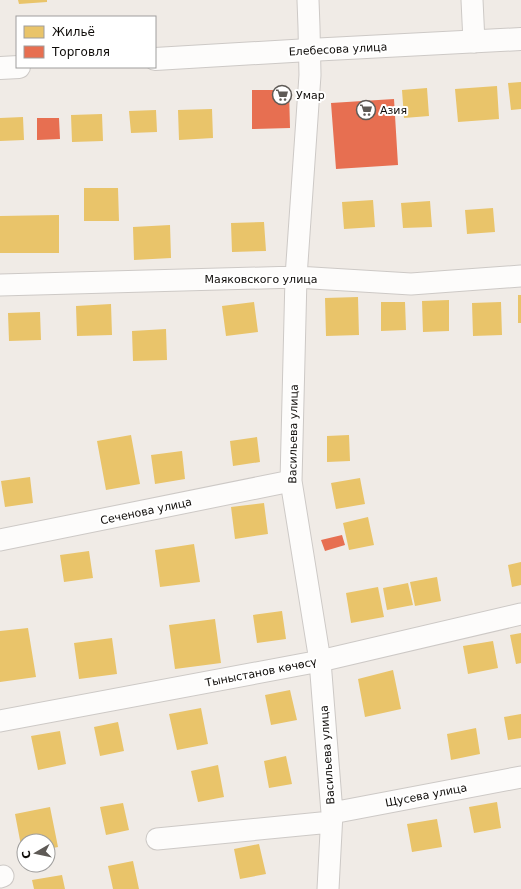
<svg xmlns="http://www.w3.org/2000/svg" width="521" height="889" font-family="'DejaVu Sans',sans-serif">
	<rect width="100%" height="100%" fill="#f0ebe6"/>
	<path fill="#e9c46a" d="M 18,0 L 47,0 L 47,2 L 19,4 Z
		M 521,82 L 521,109 L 511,110 L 508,83 Z
		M 497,86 L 499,119 L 458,122 L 455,89 Z
		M 427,88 L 429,116 L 404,118 L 402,90 Z
		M 212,109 L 213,138 L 179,140 L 178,110 Z
		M 156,110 L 157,132 L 131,133 L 129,111 Z
		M 102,114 L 103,141 L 72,142 L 71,115 Z
		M 23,117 L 24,140 L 0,141 L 0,118 Z
		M 84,188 L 118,188 L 119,221 L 84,221 Z
		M 373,200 L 375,227 L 344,229 L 342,202 Z
		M 430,201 L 432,227 L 403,228 L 401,203 Z
		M 493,208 L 495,232 L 467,234 L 465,210 Z
		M 59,215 L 59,253 L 0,253 L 0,216 Z
		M 264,222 L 266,251 L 232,252 L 231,223 Z
		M 170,225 L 171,258 L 134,260 L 133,227 Z
		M 518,295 L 521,295 L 521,323 L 518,323 Z
		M 358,297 L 359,335 L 326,336 L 325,298 Z
		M 449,300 L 449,331 L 423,332 L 422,301 Z
		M 254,302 L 258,332 L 226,336 L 222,306 Z
		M 381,302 L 405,302 L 406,330 L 381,331 Z
		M 501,302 L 502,335 L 473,336 L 472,303 Z
		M 111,304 L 112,335 L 77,336 L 76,306 Z
		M 40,312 L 41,340 L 9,341 L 8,313 Z
		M 166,329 L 167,360 L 133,361 L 132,331 Z
		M 131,435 L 140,484 L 106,490 L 97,441 Z
		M 349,435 L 350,461 L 327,462 L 327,436 Z
		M 257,437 L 260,462 L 233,466 L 230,441 Z
		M 182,451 L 185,479 L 155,484 L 151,455 Z
		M 30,477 L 33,503 L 5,507 L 1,481 Z
		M 360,478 L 365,504 L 336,509 L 331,483 Z
		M 264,503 L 268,534 L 235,539 L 231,507 Z
		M 368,517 L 374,545 L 349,550 L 343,523 Z
		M 194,544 L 200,582 L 160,587 L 155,550 Z
		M 89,551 L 93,578 L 64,582 L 60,555 Z
		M 521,562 L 521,585 L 512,587 L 508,565 Z
		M 437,577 L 441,601 L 415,606 L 410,582 Z
		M 408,583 L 413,605 L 387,610 L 383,588 Z
		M 378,587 L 384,617 L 351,623 L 346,593 Z
		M 282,611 L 286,639 L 257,643 L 253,615 Z
		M 215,619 L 221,663 L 175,669 L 169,625 Z
		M 28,628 L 36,677 L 0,682 L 0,631 Z
		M 521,633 L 521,663 L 516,664 L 510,635 Z
		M 112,638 L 117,674 L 79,679 L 74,643 Z
		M 493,641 L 498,668 L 468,674 L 463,646 Z
		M 393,670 L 401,709 L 365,717 L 358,679 Z
		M 290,690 L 297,720 L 271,725 L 265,695 Z
		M 201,708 L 208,744 L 177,750 L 169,714 Z
		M 521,714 L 521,738 L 508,740 L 504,717 Z
		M 118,722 L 124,751 L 100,756 L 94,727 Z
		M 476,728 L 480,754 L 451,760 L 447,734 Z
		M 60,731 L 66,764 L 38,770 L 31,736 Z
		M 286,756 L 292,784 L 269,788 L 264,761 Z
		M 218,765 L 224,797 L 198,802 L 191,771 Z
		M 497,802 L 501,828 L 474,833 L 469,807 Z
		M 123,803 L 129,830 L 106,835 L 100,807 Z
		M 50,807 L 58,847 L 48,849 L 48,841 L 24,841 L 23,856 L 15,814 Z
		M 437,819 L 442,847 L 412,852 L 407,824 Z
		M 259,844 L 266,874 L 240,879 L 234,849 Z
		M 133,861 L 139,889 L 113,889 L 108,866 Z
		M 62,875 L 65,889 L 34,889 L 32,880 Z"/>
	<path fill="#e76f51" d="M 252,90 L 289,90 L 290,128 L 252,129 Z
		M 394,99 L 398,165 L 336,169 L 331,103 Z
		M 37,118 L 59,118 L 60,139 L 37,140 Z
		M 342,535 L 345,545 L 325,551 L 321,540 Z"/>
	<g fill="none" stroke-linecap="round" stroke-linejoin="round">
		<defs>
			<path id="minor" d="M 308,0 L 309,27 L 310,75 L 296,277 L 291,481 L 320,661 L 332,813 L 328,889
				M 472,0 L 474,42
				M 0,285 L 296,277 L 411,284 L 521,276
				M 0,540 L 291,481
				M 0,721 L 320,661 L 521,614
				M 332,813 L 521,777
				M 157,839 L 331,822
				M 0,877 L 3,876"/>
			<path id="primary" d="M 155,59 L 309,50 L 521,39
				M 0,68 L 19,67"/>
		</defs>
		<use href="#minor" stroke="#cdc9c6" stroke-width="23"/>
		<use href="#primary" stroke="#cdc9c6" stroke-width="24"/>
		<use href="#minor" stroke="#fdfcfb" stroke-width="21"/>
		<use href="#primary" stroke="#fdfcfb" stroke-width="22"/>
	</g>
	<defs>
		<symbol id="supermarket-ring" viewBox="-11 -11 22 22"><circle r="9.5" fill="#fff" stroke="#5e5a56" stroke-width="1.5"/><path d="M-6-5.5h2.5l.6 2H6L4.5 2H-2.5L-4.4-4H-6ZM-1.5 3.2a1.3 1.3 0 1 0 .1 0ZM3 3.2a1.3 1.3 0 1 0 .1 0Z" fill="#5e5a56"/></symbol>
	</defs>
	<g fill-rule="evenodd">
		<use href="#supermarket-ring" x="271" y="84" width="22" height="22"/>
		<use href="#supermarket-ring" x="355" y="99" width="22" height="22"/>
	</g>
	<g text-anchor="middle" stroke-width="4" stroke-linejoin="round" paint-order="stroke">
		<g font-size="11" fill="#0f0c09" stroke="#fff">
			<text transform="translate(338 49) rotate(-3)" y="4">Елебесова улица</text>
			<text x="261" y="283">Маяковского улица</text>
			<text transform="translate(293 434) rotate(-89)" y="4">Васильева улица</text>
			<text transform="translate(146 511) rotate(-12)" y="4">Сеченова улица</text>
			<text transform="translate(261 672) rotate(-11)" y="4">Тыныстанов көчөсү</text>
			<text transform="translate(327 755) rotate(-94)" y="4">Васильева улица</text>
			<text transform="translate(426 795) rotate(-11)" y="4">Щусева улица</text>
		</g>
		<g font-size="11" fill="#0f0c09" stroke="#fff" text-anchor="start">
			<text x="296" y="99">Умар</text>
			<text x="380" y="114">Азия</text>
		</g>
	</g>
	<rect x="16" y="16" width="140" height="52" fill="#ffffff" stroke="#9f9e9d"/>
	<rect x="24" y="26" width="20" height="12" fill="#e9c46a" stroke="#9f9e9d"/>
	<text x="52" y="36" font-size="12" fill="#0f0c09">Жильё</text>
	<rect x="24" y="46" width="20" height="12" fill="#e76f51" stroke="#9f9e9d"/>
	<text x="52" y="56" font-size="12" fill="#0f0c09">Торговля</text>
	<g transform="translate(36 853) rotate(261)"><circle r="19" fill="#ffffff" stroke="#9f9e9d"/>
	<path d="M0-3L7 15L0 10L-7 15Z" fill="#5e5a56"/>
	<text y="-6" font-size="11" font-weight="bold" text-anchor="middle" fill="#0f0c09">С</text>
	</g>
</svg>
